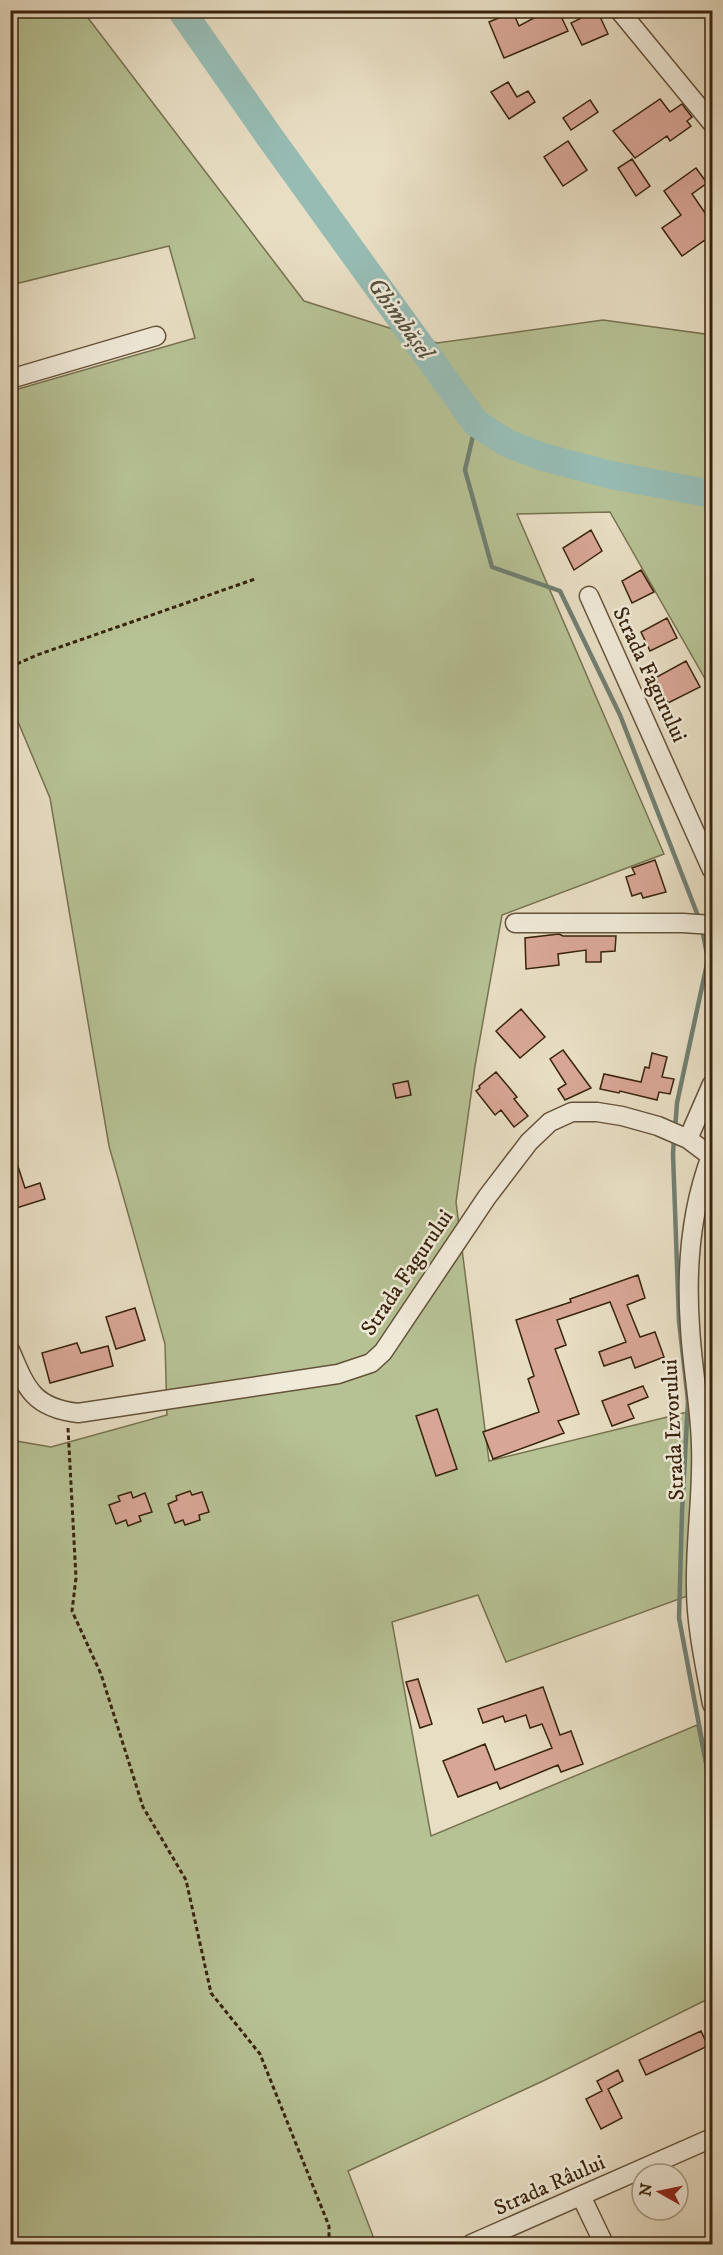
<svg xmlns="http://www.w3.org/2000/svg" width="723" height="2255" font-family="'IM FELL DW Pica',serif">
	<rect width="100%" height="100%" fill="#e8dec4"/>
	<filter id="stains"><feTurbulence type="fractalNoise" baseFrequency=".00333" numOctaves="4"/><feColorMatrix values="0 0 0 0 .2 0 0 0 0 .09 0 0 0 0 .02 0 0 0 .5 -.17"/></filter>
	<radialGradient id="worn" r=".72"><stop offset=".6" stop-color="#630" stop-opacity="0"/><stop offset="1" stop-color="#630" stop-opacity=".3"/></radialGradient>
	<path fill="#b6c194" stroke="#777250" stroke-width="1.5" d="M 82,10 L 304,301 L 437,343 L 603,320 L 712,335 L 712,691 L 610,512 L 517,514 L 664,854 L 502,915 L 475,1066 L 456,1202 L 489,1461 L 712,1406 L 712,1587 L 506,1662 L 478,1595 L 392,1622 L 431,1836 L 697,1725 L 712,1800 L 712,1997 L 543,2081 L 348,2171 L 376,2244 L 11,2244 L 10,1440 L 51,1447 L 167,1415 L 165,1344 L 109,1146 L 50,798 L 11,705 L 11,391 L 195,338 L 169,246 L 11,285 L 11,11 Z"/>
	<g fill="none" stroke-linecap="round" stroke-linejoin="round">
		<path stroke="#717f71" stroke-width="4.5" d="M 476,423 L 465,470 L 492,567 L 560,591 L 620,715 L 700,921
			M 675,1130 L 677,1103 L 708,959 L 702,929
			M 674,1138 L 673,1154 L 679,1321 L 688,1401 L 682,1512 L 679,1618 L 712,1794"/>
		<path stroke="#97bcb4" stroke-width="28" d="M 181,10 L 269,136 L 476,423 L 507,443 L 543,457 L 611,475 L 712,494"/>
	</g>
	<path fill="#d8a696" stroke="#38230c" stroke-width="1.5" d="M 549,10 L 558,10 L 568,31 L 504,58 L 489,22 L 513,12 L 519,26 Z
		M 597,10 L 608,34 L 582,45 L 571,23 Z
		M 508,82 L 517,97 L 528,91 L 535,102 L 509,119 L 491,92 Z
		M 660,99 L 670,112 L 682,104 L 692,117 L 687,121 L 691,126 L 670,141 L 667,136 L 635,158 L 613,131 Z
		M 590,100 L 598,112 L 571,130 L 563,118 Z
		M 568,141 L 587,170 L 563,186 L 544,157 Z
		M 632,159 L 650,186 L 636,196 L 618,168 Z
		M 696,168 L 707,183 L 692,194 L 712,223 L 712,235 L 682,256 L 662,228 L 681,215 L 664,191 Z
		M 591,530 L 602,551 L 574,570 L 563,548 Z
		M 641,570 L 654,592 L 632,603 L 622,581 Z
		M 667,618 L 677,638 L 650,651 L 641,632 Z
		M 686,661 L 700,687 L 668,703 L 655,678 Z
		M 655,860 L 666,892 L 643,898 L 641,893 L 632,896 L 626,877 L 635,874 L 632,868 Z
		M 559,934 L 563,936 L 616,936 L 615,951 L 601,952 L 601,962 L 586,962 L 586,950 L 558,954 L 559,965 L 526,969 L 525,938 Z
		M 521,1009 L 545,1037 L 520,1058 L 496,1031 Z
		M 563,1050 L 591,1088 L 565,1100 L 558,1089 L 566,1084 L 550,1059 Z
		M 652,1053 L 667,1057 L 662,1077 L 674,1079 L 670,1094 L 659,1092 L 657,1100 L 620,1091 L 619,1093 L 600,1089 L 604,1074 L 641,1082 L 645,1067 L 649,1068 Z
		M 496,1072 L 517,1097 L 514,1099 L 528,1116 L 514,1127 L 501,1110 L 495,1115 L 476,1091 L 480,1088 L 479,1086 Z
		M 408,1081 L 411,1095 L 396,1098 L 393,1084 Z
		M 13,1151 L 25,1188 L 40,1183 L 45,1199 L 10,1210 L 10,1152 Z
		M 638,1275 L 645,1298 L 627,1305 L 640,1337 L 655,1332 L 664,1357 L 635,1368 L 631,1357 L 604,1366 L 599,1352 L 626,1342 L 610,1302 L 557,1320 L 566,1345 L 555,1349 L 579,1414 L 558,1421 L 564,1433 L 493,1459 L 483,1432 L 539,1412 L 528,1379 L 534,1376 L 516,1320 L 571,1302 L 570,1299 Z
		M 135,1308 L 145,1340 L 116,1349 L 106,1317 Z
		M 77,1343 L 81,1353 L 108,1346 L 113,1366 L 50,1383 L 42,1353 Z
		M 643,1386 L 648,1397 L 628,1405 L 634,1418 L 612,1426 L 602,1401 Z
		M 437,1409 L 457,1469 L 436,1476 L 416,1416 Z
		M 190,1491 L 192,1495 L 202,1492 L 209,1512 L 199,1515 L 200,1520 L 185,1525 L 183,1520 L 175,1523 L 168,1504 L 177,1500 L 176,1496 Z
		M 131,1492 L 133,1498 L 145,1493 L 152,1512 L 139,1516 L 141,1521 L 128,1526 L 126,1520 L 116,1524 L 109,1505 L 120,1501 L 118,1496 Z
		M 418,1679 L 432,1724 L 420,1728 L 406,1682 Z
		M 543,1687 L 560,1735 L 571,1731 L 583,1764 L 561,1772 L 558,1765 L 500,1789 L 497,1782 L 458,1797 L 443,1761 L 485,1744 L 495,1770 L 552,1748 L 542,1724 L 530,1728 L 526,1715 L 505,1722 L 503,1716 L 483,1723 L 478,1709 Z
		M 701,2031 L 708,2046 L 646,2075 L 639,2060 Z
		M 618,2070 L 623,2081 L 608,2089 L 622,2118 L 601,2129 L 586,2099 L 602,2091 L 597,2081 Z"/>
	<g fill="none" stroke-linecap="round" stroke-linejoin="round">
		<defs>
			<path id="street" d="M 619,10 L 712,123
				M 10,379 L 156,336
				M 589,596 L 712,870
				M 515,923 L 683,923 L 712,925
				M 688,1139 L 712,1084
				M 711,1156 C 691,1209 686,1270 690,1327 C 692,1366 700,1405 701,1445 C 703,1492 695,1539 696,1587 C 696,1626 705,1665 712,1704
				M 10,1350 C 26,1388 33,1408 78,1413 L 338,1374 L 371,1363 L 383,1352 L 487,1197 L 529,1142 L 550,1122 L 572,1112 L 597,1112 L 622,1116 L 658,1126 L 688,1139 L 712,1157
				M 581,2196 L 604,2244
				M 471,2244 L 712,2138"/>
		</defs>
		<use href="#street" stroke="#64523a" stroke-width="21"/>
		<path stroke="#38230c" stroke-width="3" stroke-dasharray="4.5 3" stroke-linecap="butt" d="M 10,667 L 37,655 L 255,579
			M 10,791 L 12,791
			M 68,1428 L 76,1578 L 72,1611 L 101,1674 L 143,1807 L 186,1880 L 211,1993 L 260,2054 L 329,2226 L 329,2244"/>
		<use href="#street" stroke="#f0ead9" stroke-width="18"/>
	</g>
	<g text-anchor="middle" stroke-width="5" stroke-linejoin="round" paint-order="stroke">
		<g font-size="22" fill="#38230c" stroke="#f0ead9">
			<text transform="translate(651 674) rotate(65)" y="8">Strada Fagurului</text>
			<text transform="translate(406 1272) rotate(-56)" y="8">Strada Fagurului</text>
			<text transform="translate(672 1430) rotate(-93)" y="8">Strada Izvorului</text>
			<text transform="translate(549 2184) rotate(-24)" y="8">Strada Râului</text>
		</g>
		<g font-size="24" font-style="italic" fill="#54513e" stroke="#f0ead9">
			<text transform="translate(401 318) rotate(54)" y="8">Ghimbășel</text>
		</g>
	</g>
	<rect width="723" height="2255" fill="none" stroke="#e8dec4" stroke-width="36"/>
	<rect x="12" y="12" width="699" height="2231" fill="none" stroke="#38230c" stroke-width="3"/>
	<rect x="18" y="18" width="687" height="2219" fill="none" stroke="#38230c" stroke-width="1.5"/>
	<g transform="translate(660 2192) rotate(279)"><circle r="28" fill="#f0ead9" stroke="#a69a87" stroke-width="1.5"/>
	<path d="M0-4.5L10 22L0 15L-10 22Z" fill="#8f2418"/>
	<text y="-9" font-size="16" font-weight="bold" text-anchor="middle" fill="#38230c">N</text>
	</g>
	<rect width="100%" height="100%" filter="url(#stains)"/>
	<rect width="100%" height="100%" fill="url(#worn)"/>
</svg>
